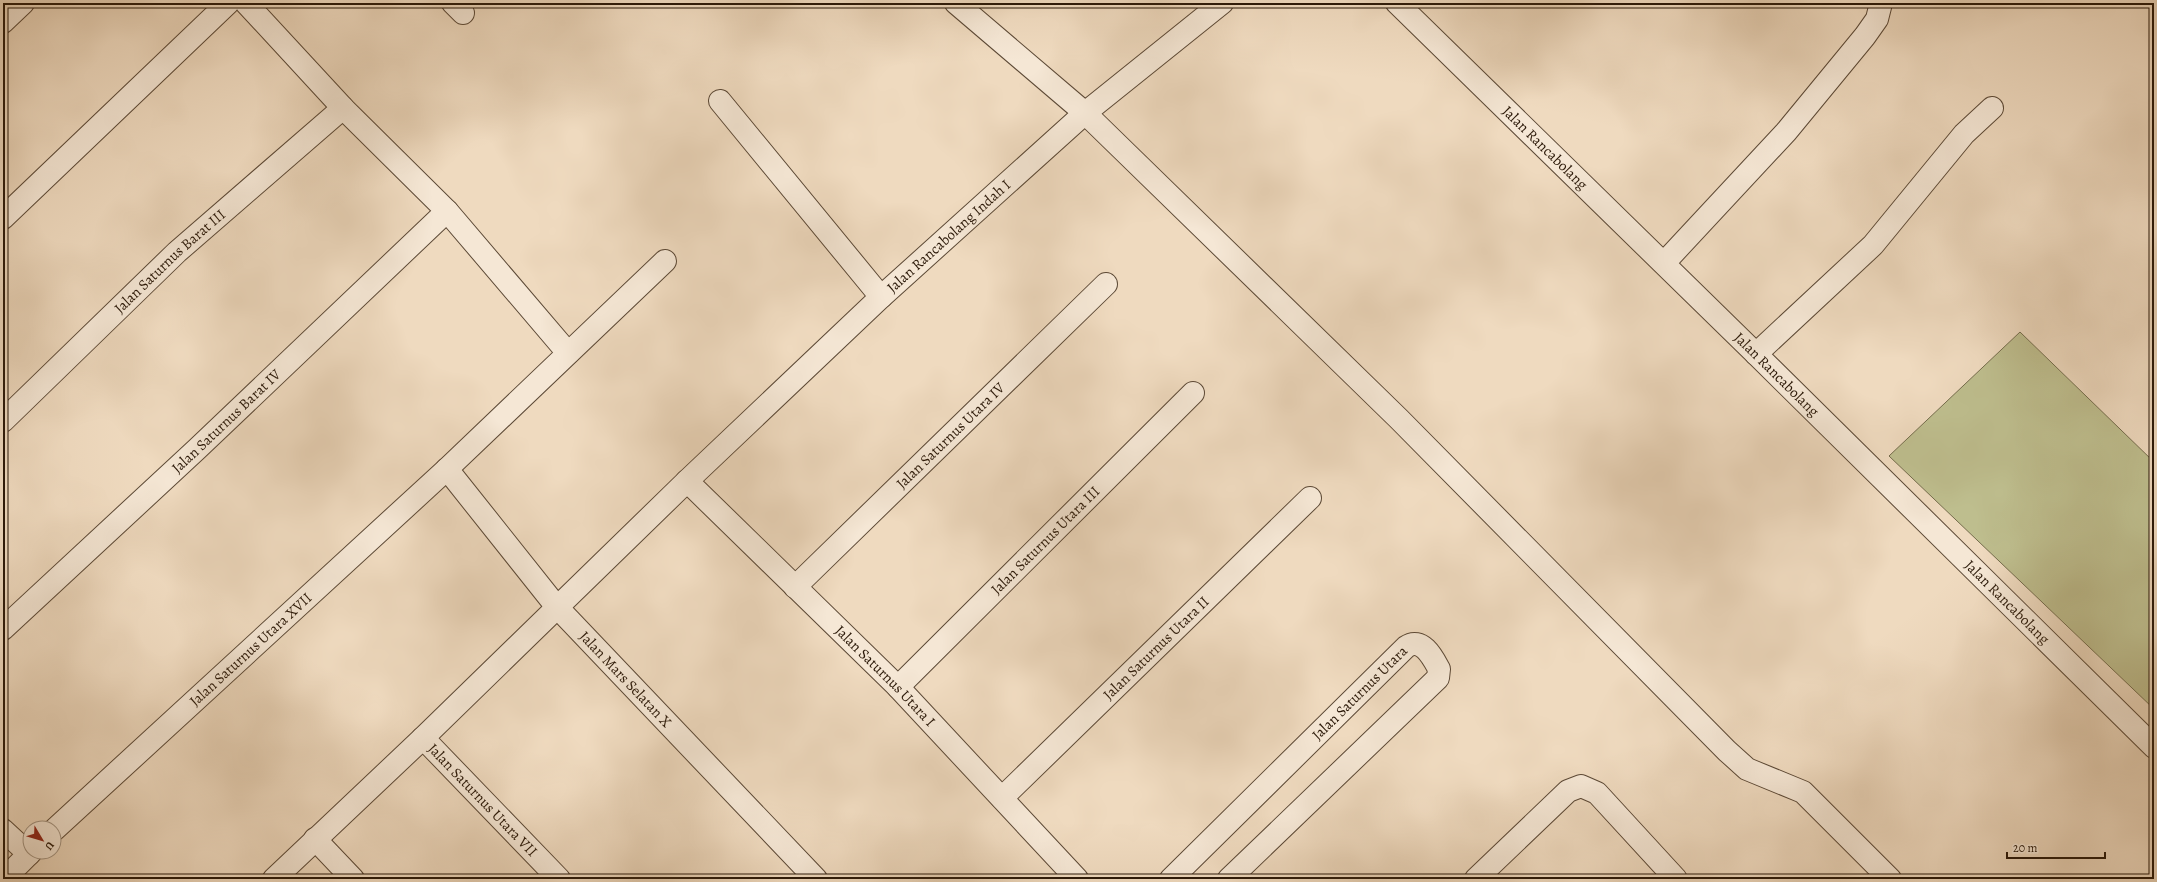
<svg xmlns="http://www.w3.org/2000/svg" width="2157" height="882" font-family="Alegreya,serif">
	<rect width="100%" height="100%" fill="#efdabf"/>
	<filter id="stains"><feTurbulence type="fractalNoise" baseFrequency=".005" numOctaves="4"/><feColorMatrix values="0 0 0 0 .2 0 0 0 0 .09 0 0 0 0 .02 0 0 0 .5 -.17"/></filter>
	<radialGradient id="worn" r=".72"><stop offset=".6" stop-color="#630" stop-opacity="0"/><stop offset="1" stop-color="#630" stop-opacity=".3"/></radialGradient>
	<path fill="#bebe8e" stroke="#746c4c" d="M 2020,332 L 2154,462 L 2154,709 L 1889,456 Z"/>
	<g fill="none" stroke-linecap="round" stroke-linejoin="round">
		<defs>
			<g id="minor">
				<path d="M 246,3 L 343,108 L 447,211 L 568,353"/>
				<path d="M 453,3 L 463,13"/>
				<path d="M 956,3 L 1085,113 L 1399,419 L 1727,751 L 1747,769 L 1803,792 L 1890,879"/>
				<path id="s1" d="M 1397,3 L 1756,354 L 2154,747"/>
				<path d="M 3,22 L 23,3"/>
				<path d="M 720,101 L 881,297"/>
				<path d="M 3,218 L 228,3"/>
				<path d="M 1664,263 L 1786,132 L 1865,36 L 1877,19 L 1881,3"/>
				<path d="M 1756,354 L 1873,245 L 1964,134 L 1992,108"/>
				<path id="s2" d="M 3,421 L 177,252 L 343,108"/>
				<path id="s3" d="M 447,469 L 556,606 L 816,879"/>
				<path id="s4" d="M 687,481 L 898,687 L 1077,879"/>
				<path id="s5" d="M 795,587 L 1106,284"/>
				<path id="s6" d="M 3,629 L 197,449 L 447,211"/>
				<path id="s7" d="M 898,687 L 1193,393"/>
				<path id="s8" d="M 423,738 L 559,879"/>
				<path id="s9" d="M 1002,798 L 1310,498"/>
				<path d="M 3,830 L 29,854"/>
				<path id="s10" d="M 54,830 L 447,469 L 665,261"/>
				<path d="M 315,839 L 353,879"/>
				<path d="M 4,879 L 31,852"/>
				<path id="s11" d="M 274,879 L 423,738 L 687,481 L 881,297 L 1085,113 L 1222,3"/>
				<path id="s12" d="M 1171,879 L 1406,647 C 1422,636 1433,658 1439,669 L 1438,678 L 1229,879"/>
				<path d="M 1476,879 L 1568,791 L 1581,786 L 1597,793 L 1676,879"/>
			</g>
		</defs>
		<use href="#minor" stroke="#5c4936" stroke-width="24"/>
		<use href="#minor" stroke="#f5e7d5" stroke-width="22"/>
	</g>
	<g text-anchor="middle" stroke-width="4" stroke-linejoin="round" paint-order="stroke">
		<g font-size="15" fill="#2b1909" stroke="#f5e7d5">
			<text dy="5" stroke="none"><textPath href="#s1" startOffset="207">Jalan Rancabolang</textPath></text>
			<text dy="5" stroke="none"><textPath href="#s11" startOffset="932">Jalan Rancabolang Indah I</textPath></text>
			<text dy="5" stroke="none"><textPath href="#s2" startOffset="231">Jalan Saturnus Barat III</textPath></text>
			<text dy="5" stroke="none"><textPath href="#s1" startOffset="531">Jalan Rancabolang</textPath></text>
			<text dy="5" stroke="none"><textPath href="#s6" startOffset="305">Jalan Saturnus Barat IV</textPath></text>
			<text dy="5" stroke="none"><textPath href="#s5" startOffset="217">Jalan Saturnus Utara IV</textPath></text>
			<text dy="5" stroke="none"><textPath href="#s7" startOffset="208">Jalan Saturnus Utara III</textPath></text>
			<text dy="5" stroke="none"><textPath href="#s1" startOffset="855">Jalan Rancabolang</textPath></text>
			<text dy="5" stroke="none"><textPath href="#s9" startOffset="215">Jalan Saturnus Utara II</textPath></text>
			<text dy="5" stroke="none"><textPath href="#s10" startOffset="267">Jalan Saturnus Utara XVII</textPath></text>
			<text dy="5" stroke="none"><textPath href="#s4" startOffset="278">Jalan Saturnus Utara I</textPath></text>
			<text dy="5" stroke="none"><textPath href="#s3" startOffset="276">Jalan Mars Selatan X</textPath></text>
			<text dy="5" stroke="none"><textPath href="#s12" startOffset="265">Jalan Saturnus Utara</textPath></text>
			<text dy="5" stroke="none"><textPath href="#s8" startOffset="86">Jalan Saturnus Utara VII</textPath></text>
		</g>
	</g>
	<rect width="2157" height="882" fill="none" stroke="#efdabf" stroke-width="16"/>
	<rect x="4" y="4" width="2149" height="874" fill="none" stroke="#2b1909" stroke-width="2"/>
	<rect x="8" y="8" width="2141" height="866" fill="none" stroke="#2b1909"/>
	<g transform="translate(42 840) rotate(128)"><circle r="19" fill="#f5e7d5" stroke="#a49583"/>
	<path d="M0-3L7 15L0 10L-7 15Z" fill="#8f2418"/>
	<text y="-6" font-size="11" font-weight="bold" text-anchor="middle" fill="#2b1909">U</text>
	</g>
	<path d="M2007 852v6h98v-6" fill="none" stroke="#2b1909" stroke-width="2"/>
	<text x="2013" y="852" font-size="12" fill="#2b1909" stroke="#f5e7d5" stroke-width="3" paint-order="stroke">20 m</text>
	<rect width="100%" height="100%" filter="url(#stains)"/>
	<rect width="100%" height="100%" fill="url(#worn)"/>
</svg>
